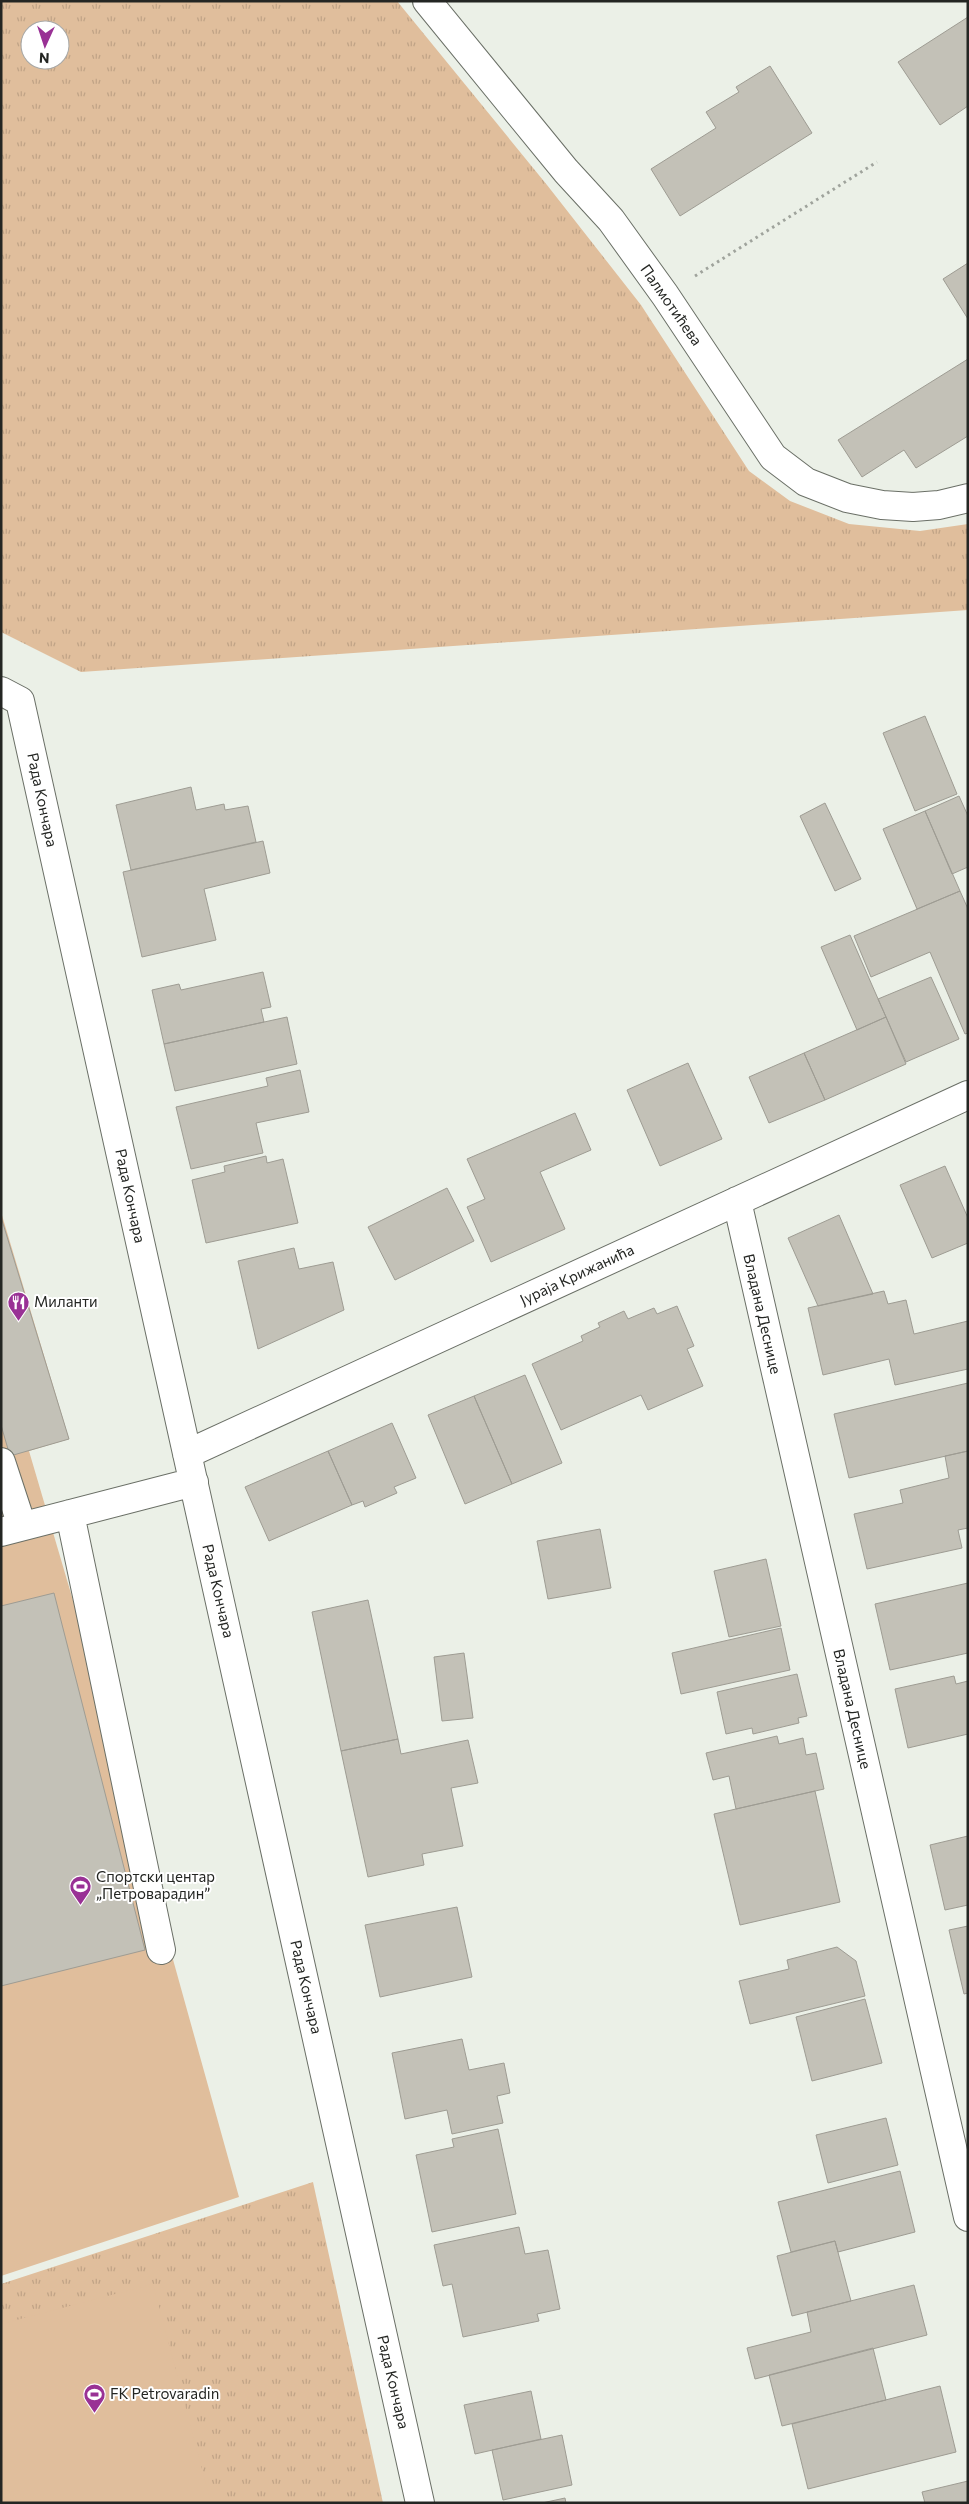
<svg xmlns="http://www.w3.org/2000/svg" width="969" height="2504" font-family="Commissioner,sans-serif">
	<defs>
		<pattern id="grass-tufts" width="24" height="20" patternUnits="userSpaceOnUse" patternTransform="scale(1.25)"><rect width="24" height="20" fill="#e0be9c"/><path d="M3 7l-1-3M5 7V3M7 7l1-3M15 17l-1-3M17 17v-4M19 17l1-3" fill="none" stroke="#c0a386"/></pattern>
	</defs>
	<rect width="100%" height="100%" fill="#ebf0e7"/>
	<path fill="url(#grass-tufts)" fill-rule="evenodd" d="M 1,1 L 397,1 L 547,185 L 641,305 L 749,471 L 790,501 L 849,524 L 920,531 L 968,524 L 968,610 L 81,672 L 1,632 ZM 30,30 L 60,30 L 60,60 L 30,60 Z
		M 313,2182 L 383,2503 L 1,2503 L 1,2284 Z"/>
	<path fill="#e0be9c" d="M 1,1212 L 69,1439 L 29,1451 L 77,1614 L 239,2197 L 1,2276 Z
		M 153,2284 L 211,2503 L 1,2503 L 1,2324 Z"/>
	<path fill="#c3c1b7" stroke="#9e9c93" d="M 968,17 L 968,106 L 940,125 L 898,62 Z
		M 770,66 L 812,133 L 680,216 L 651,169 L 716,128 L 706,112 L 739,92 L 736,87 Z
		M 968,263 L 968,319 L 943,279 Z
		M 968,359 L 968,436 L 916,468 L 904,450 L 862,477 L 838,440 Z
		M 925,716 L 957,794 L 915,811 L 883,733 Z
		M 191,787 L 196,810 L 224,804 L 225,810 L 248,806 L 256,842 L 131,870 L 116,805 Z
		M 959,796 L 968,816 L 968,867 L 952,874 L 925,811 Z
		M 825,803 L 861,879 L 835,891 L 800,816 Z
		M 925,811 L 960,891 L 917,909 L 883,829 Z
		M 263,841 L 270,873 L 204,889 L 216,940 L 142,957 L 123,872 Z
		M 960,891 L 968,909 L 968,1033 L 965,1034 L 930,952 L 871,977 L 854,936 Z
		M 850,935 L 886,1017 L 857,1030 L 821,947 Z
		M 263,972 L 271,1007 L 261,1009 L 264,1022 L 164,1044 L 152,990 L 179,984 L 181,990 Z
		M 931,977 L 959,1039 L 906,1062 L 878,999 Z
		M 287,1017 L 297,1064 L 175,1091 L 164,1044 Z
		M 886,1017 L 906,1064 L 825,1100 L 804,1053 Z
		M 804,1053 L 825,1100 L 769,1123 L 749,1077 Z
		M 688,1063 L 722,1139 L 660,1166 L 627,1090 Z
		M 300,1070 L 309,1112 L 256,1123 L 263,1153 L 191,1169 L 176,1107 L 268,1086 L 266,1078 Z
		M 575,1113 L 591,1150 L 540,1172 L 565,1229 L 491,1262 L 467,1207 L 485,1199 L 467,1159 Z
		M 266,1156 L 267,1163 L 283,1159 L 298,1223 L 206,1243 L 192,1180 L 225,1172 L 224,1166 Z
		M 945,1166 L 968,1218 L 968,1243 L 932,1258 L 900,1185 Z
		M 447,1188 L 474,1241 L 395,1280 L 368,1227 Z
		M 839,1215 L 873,1294 L 818,1306 L 788,1238 Z
		M 1,1217 L 69,1439 L 10,1456 L 1,1425 Z
		M 294,1248 L 299,1269 L 333,1262 L 344,1310 L 258,1349 L 238,1261 Z
		M 884,1291 L 888,1304 L 906,1300 L 914,1334 L 968,1321 L 968,1369 L 895,1385 L 889,1359 L 823,1375 L 808,1308 Z
		M 677,1306 L 694,1346 L 687,1349 L 703,1386 L 648,1410 L 641,1395 L 561,1430 L 532,1364 L 583,1341 L 581,1336 L 600,1327 L 598,1323 L 624,1311 L 628,1319 L 654,1308 L 657,1314 Z
		M 525,1375 L 562,1463 L 512,1484 L 474,1396 Z
		M 968,1383 L 968,1451 L 849,1478 L 834,1414 Z
		M 474,1396 L 512,1484 L 465,1504 L 428,1415 Z
		M 392,1423 L 416,1478 L 394,1487 L 397,1493 L 365,1507 L 363,1501 L 352,1505 L 328,1451 Z
		M 328,1451 L 352,1505 L 269,1541 L 245,1487 Z
		M 968,1451 L 968,1528 L 958,1530 L 962,1548 L 867,1569 L 854,1514 L 903,1503 L 900,1490 L 949,1478 L 945,1456 Z
		M 600,1529 L 611,1588 L 548,1599 L 537,1541 Z
		M 766,1559 L 781,1626 L 729,1637 L 714,1571 Z
		M 968,1583 L 968,1653 L 890,1670 L 875,1604 Z
		M 54,1593 L 145,1950 L 1,1986 L 1,1606 Z
		M 368,1600 L 398,1739 L 341,1751 L 312,1612 Z
		M 781,1628 L 790,1670 L 681,1694 L 672,1653 Z
		M 464,1653 L 473,1718 L 442,1721 L 434,1657 Z
		M 797,1674 L 807,1716 L 798,1718 L 799,1723 L 753,1734 L 752,1728 L 726,1734 L 717,1692 Z
		M 954,1676 L 956,1684 L 968,1681 L 968,1734 L 908,1748 L 895,1689 Z
		M 777,1736 L 779,1744 L 803,1738 L 806,1755 L 816,1753 L 824,1789 L 736,1809 L 729,1776 L 713,1780 L 706,1753 Z
		M 398,1739 L 401,1754 L 468,1740 L 478,1783 L 451,1788 L 463,1846 L 422,1854 L 424,1865 L 368,1877 L 341,1751 Z
		M 815,1791 L 840,1902 L 740,1925 L 714,1814 Z
		M 968,1836 L 968,1905 L 945,1910 L 930,1845 Z
		M 457,1907 L 472,1977 L 380,1997 L 365,1925 Z
		M 968,1926 L 968,1993 L 964,1994 L 949,1930 Z
		M 837,1947 L 856,1961 L 865,1996 L 750,2024 L 739,1981 L 789,1969 L 787,1960 Z
		M 865,1999 L 882,2063 L 812,2081 L 796,2017 Z
		M 462,2039 L 469,2070 L 504,2063 L 510,2093 L 497,2096 L 503,2123 L 452,2134 L 447,2110 L 405,2119 L 392,2053 Z
		M 886,2118 L 898,2165 L 828,2183 L 816,2135 Z
		M 498,2129 L 516,2214 L 432,2232 L 416,2155 L 454,2147 L 452,2139 Z
		M 900,2171 L 915,2232 L 838,2252 L 835,2241 L 791,2252 L 778,2202 Z
		M 519,2227 L 525,2254 L 548,2250 L 560,2309 L 537,2314 L 539,2321 L 463,2337 L 452,2284 L 443,2286 L 434,2245 Z
		M 835,2241 L 851,2301 L 792,2316 L 777,2256 Z
		M 914,2285 L 927,2335 L 755,2379 L 747,2348 L 811,2332 L 807,2312 Z
		M 873,2348 L 886,2400 L 782,2426 L 769,2375 Z
		M 940,2386 L 956,2452 L 808,2489 L 792,2424 Z
		M 531,2391 L 541,2439 L 475,2454 L 464,2405 Z
		M 562,2435 L 572,2485 L 503,2500 L 492,2450 Z
		M 968,2481 L 968,2503 L 925,2503 L 922,2492 Z
		M 565,2498 L 566,2503 L 542,2503 Z"/>
	<g fill="none" stroke-linecap="round" stroke-linejoin="round">
		<defs>
			<path id="minor" d="M 427,1 L 566,171 L 611,220 L 665,295 L 773,457 L 806,482 L 847,498 L 882,505 L 913,507 L 939,505 L 968,498
				M 1,691 L 20,701 L 420,2503
				M 737,1201 L 968,2217
				M 187,1454 L 968,1095
				M 1,1462 L 22,1526
				M 70,1514 L 161,1950
				M 1,1532 L 194,1482"/>
		</defs>
		<use href="#minor" stroke="#6a6f66" stroke-width="30"/>
		<path stroke="#9fa39c" stroke-width="3" stroke-dasharray="2.5 4" stroke-linecap="butt" d="M 695,276 L 877,162"/>
		<use href="#minor" stroke="#fff" stroke-width="28"/>
	</g>
	<defs>
		<symbol id="restaurant-pin" viewBox="-11 -11 22 30"><path d="M0 17L-7.5 6A9.5 9.5 0 1 1 7.5 6Z" fill="#993195" stroke="#fff"/><path d="M-5-6h1v4h1v-4h1v4h1v-4h1v5L-1.5 .5V6h-2V.5L-5-1ZM5-6V6H3V1.5H1.5Q1.5-4 5-6Z" fill="#fff"/></symbol>
		<symbol id="stadium-pin" viewBox="-11 -11 22 30"><path d="M0 17L-7.5 6A9.5 9.5 0 1 1 7.5 6Z" fill="#993195" stroke="#fff"/><path d="M0-5a6.5 5 0 1 0 0 10a6.5 5 0 1 0 0-10ZM-3.5-1.8h7v3.6h-7Z" fill="#fff"/></symbol>
	</defs>
	<g fill-rule="evenodd">
		<use href="#restaurant-pin" x="6" y="1290" width="25" height="34"/>
		<use href="#stadium-pin" x="68" y="1874" width="25" height="34"/>
		<use href="#stadium-pin" x="82" y="2382" width="25" height="34"/>
	</g>
	<g text-anchor="middle" stroke-width="4" stroke-linejoin="round" paint-order="stroke">
		<g font-size="15" fill="#242623" stroke="#fff">
			<text transform="translate(671 305) rotate(55)" y="5">Палмотићева</text>
			<text transform="translate(42 800) rotate(78)" y="5">Рада Кончара</text>
			<text transform="translate(130 1196) rotate(78)" y="5">Рада Кончара</text>
			<text transform="translate(577 1275) rotate(-25)" y="5">Јураја Крижанића</text>
			<text transform="translate(762 1314) rotate(77)" y="5">Владана Деснице</text>
			<text transform="translate(218 1591) rotate(77)" y="5">Рада Кончара</text>
			<text transform="translate(852 1709) rotate(77)" y="5">Владана Деснице</text>
			<text transform="translate(306 1987) rotate(77)" y="5">Рада Кончара</text>
			<text transform="translate(393 2382) rotate(77)" y="5">Рада Кончара</text>
		</g>
		<g font-size="15" fill="#242623" stroke="#fff" text-anchor="start">
			<text x="34" y="1307">Миланти</text>
			<text x="96" y="1882">Спортски центар<tspan x="96" dy="17">„Петроварадин”</tspan></text>
			<text x="110" y="2399">FK Petrovaradin</text>
		</g>
	</g>
	<rect width="969" height="2504" fill="none" stroke="#242623" stroke-width="5"/>
	<g transform="translate(45 45) rotate(183)"><circle r="24" fill="#ffffff" stroke="#a7a8a7"/>
	<path d="M0-4L9 19L0 12L-9 19Z" fill="#993195"/>
	<text y="-8" font-size="14" font-weight="bold" text-anchor="middle" fill="#242623">N</text>
	</g>
</svg>
